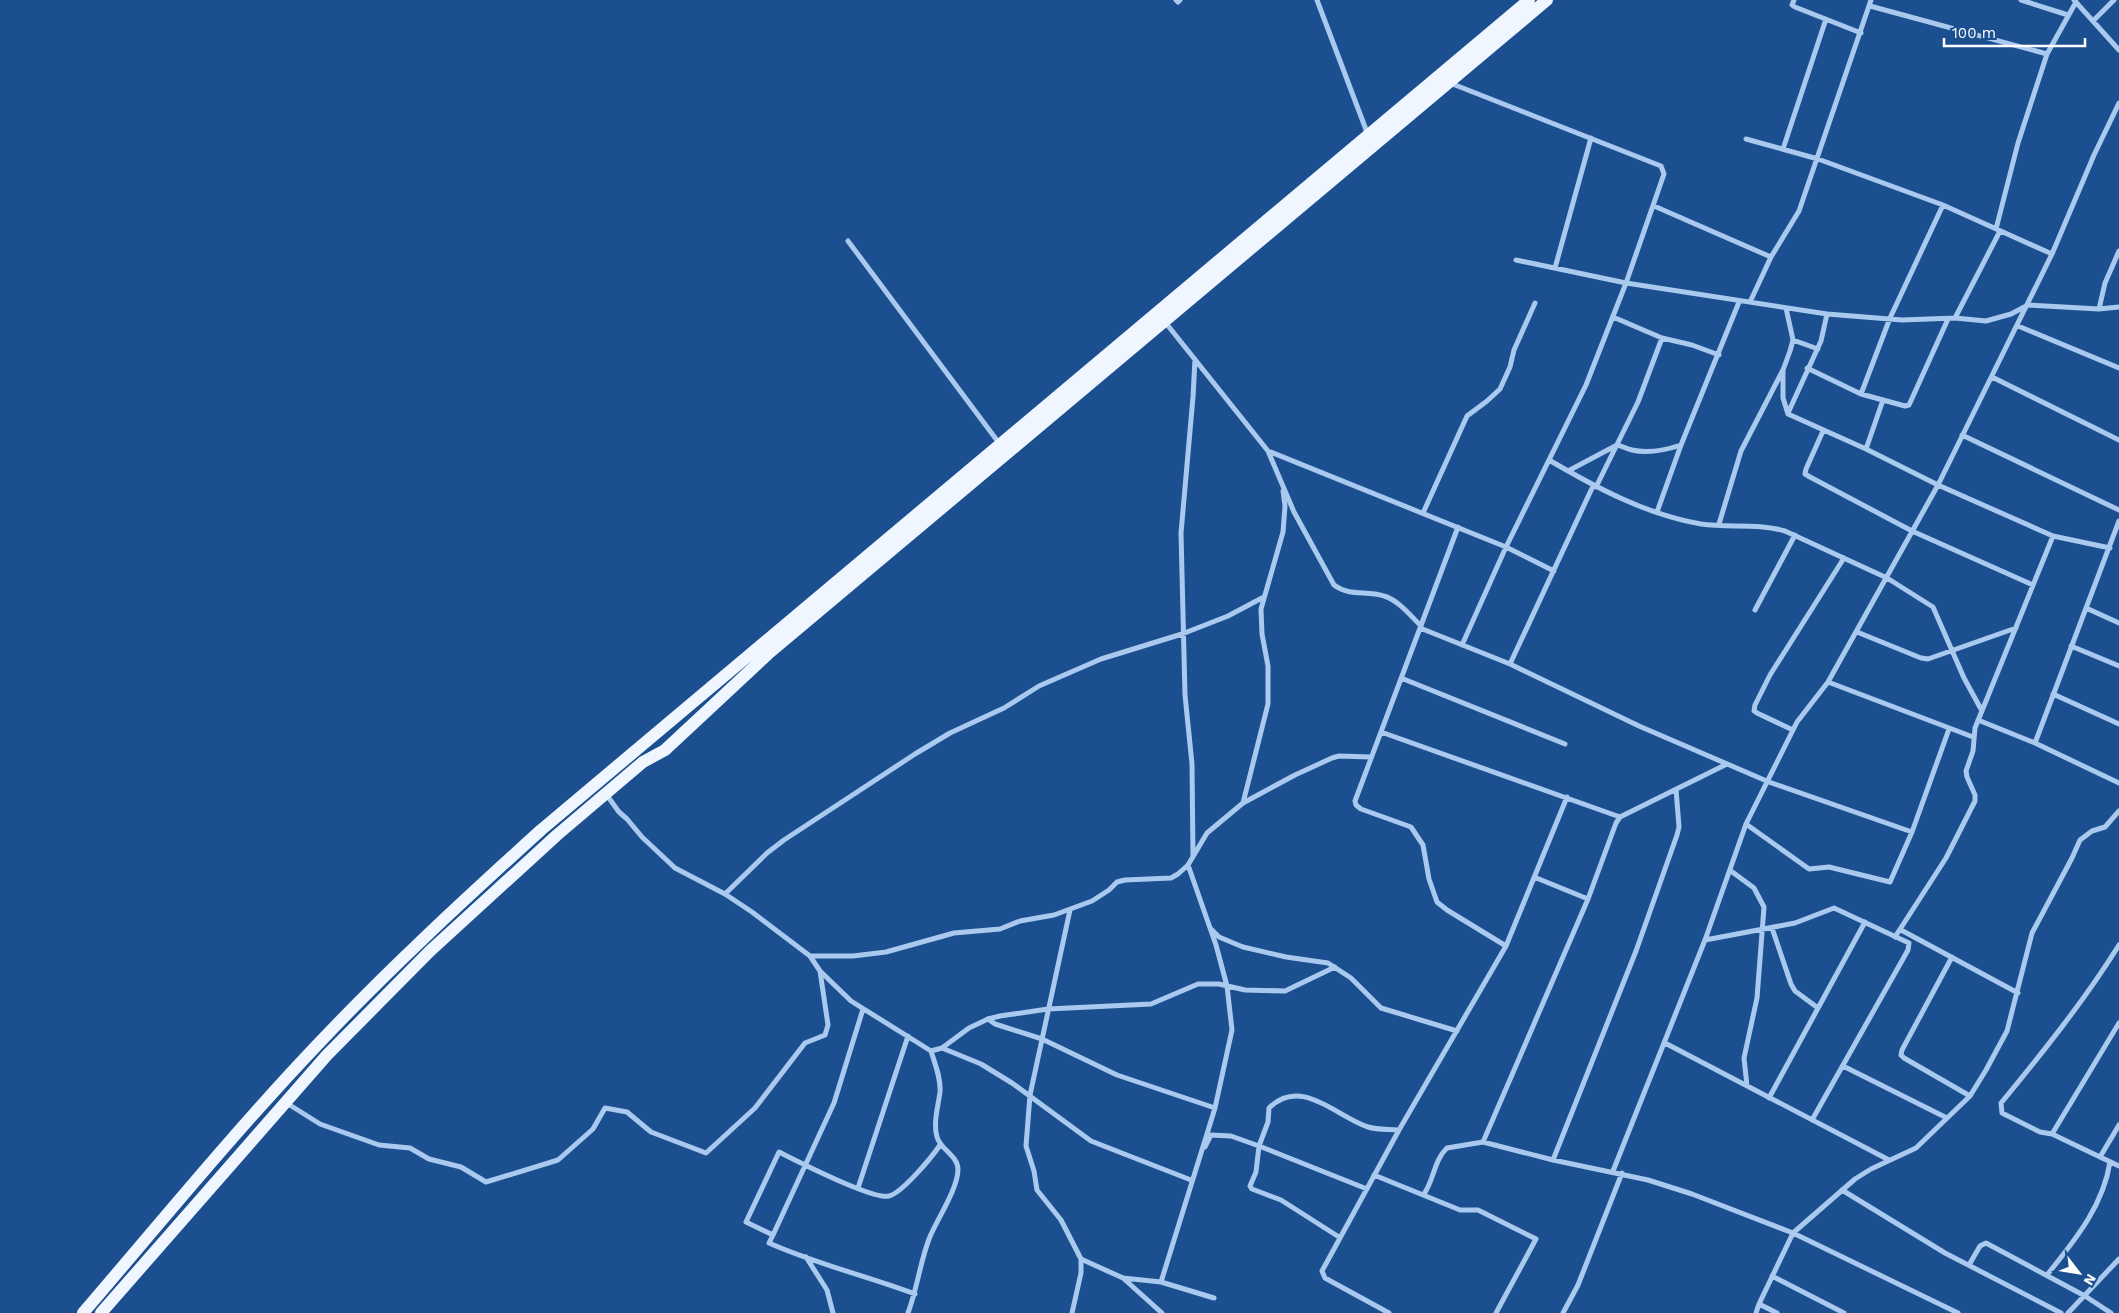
<svg xmlns="http://www.w3.org/2000/svg" width="2119" height="1313" font-family="'Work Sans',sans-serif">
	<rect width="100%" height="100%" fill="#1b4f8f"/>
	<g fill="none" stroke-linecap="round" stroke-linejoin="round">
		<path stroke="#a9c9ee" stroke-width="5" d="M 1176,0 L 1178,2 L 1180,0
			M 1317,0 L 1368,135
			M 1794,0 L 1792,5 L 1795,7 L 1861,33
			M 2021,0 L 2068,15
			M 2074,0 L 2119,50
			M 1870,6 L 2047,54
			M 2093,21 L 2114,0
			M 1450,83 L 1661,166 L 1664,174 L 1626,283 L 1586,385 L 1506,547 L 1462,645
			M 1746,139 L 1818,159 L 1943,205 L 2052,254
			M 1783,149 L 1826,19
			M 1654,206 L 1771,257
			M 1996,229 L 2018,143 L 2047,54 L 2076,2
			M 848,241 L 999,443
			M 1516,260 L 1626,283 L 1827,314 L 1902,320 L 1955,318 L 1986,321 L 2011,314 L 2028,305 L 2099,309 L 2119,307
			M 1555,268 L 1591,138
			M 1750,302 L 1771,257 L 1799,211 L 1871,0
			M 2099,309 L 2105,283 L 2119,251
			M 1613,317 L 1662,338 L 1692,345 L 1719,355
			M 1955,318 L 2000,231
			M 1165,322 L 1268,451 L 1294,512 L 1334,585 C 1350,597 1366,590 1384,596 C 1398,600 1410,615 1421,626
			M 2018,326 L 2119,368
			M 1793,340 L 1818,349
			M 1807,368 L 1861,394 L 1905,406 L 1909,405 L 1948,319
			M 1783,370 L 1783,398 L 1788,414 L 1866,449 L 1938,485 L 2053,536 L 2110,548
			M 1992,377 L 2119,440
			M 1861,394 L 1890,318 L 1943,205
			M 1788,413 L 1821,341 L 1827,314
			M 1823,431 L 1806,469 L 1805,474 L 1810,477 L 1912,531 L 2033,585
			M 1962,435 L 2119,510
			M 1866,449 L 1883,400
			M 1268,451 L 1506,547 L 1554,571
			M 1549,460 C 1595,487 1647,515 1701,524 C 1729,528 1758,523 1785,531 L 1887,578 L 1933,607 L 1964,678 L 1982,711
			M 1568,471 L 1617,445 C 1622,446 1627,449 1632,450 C 1649,454 1666,450 1681,445
			M 1596,487 L 1638,402 L 1662,338
			M 1657,512 L 1681,445 L 1739,302
			M 1423,513 L 1467,416 L 1487,401 L 1500,389 L 1510,367 L 1514,350 L 1535,303
			M 1719,524 L 1741,451 L 1783,370 L 1790,351 L 1793,340 L 1786,308
			M 1458,527 L 1355,801 L 1356,805 L 1361,809 L 1411,827 L 1423,845 L 1429,879 L 1437,902 L 1447,910 L 1506,946
			M 2086,608 L 2119,623
			M 1755,610 L 1795,535
			M 1420,628 L 1510,664 L 1639,726 L 1769,782 L 1912,832
			M 1857,632 L 1921,658 L 1928,659 L 2016,628
			M 2071,646 L 2119,666
			M 1510,664 L 1593,486
			M 1401,678 L 1565,744
			M 1828,682 L 1973,737
			M 2053,694 L 2119,724
			M 1978,720 L 2035,743 L 2119,783
			M 1793,730 L 1757,713 L 1754,711 L 1755,705 L 1770,675 L 1844,558
			M 1381,732 L 1620,817
			M 2035,743 L 2119,521
			M 606,794 L 619,812 L 627,819 L 642,837 L 675,868 L 725,894 L 752,912 L 810,956 L 820,971 L 851,1001 L 931,1051 C 935,1064 941,1078 940,1092 C 938,1107 933,1123 937,1137 C 940,1149 958,1156 958,1169 C 958,1189 937,1219 929,1239 C 920,1263 917,1289 908,1313
			M 1243,803 L 1268,704 L 1268,666 L 1262,634 L 1261,609 L 1283,532 L 1285,506 L 1283,491
			M 1746,824 L 1809,869 L 1829,867 L 1890,882 L 1912,832 L 1949,729
			M 1193,857 L 1192,764 L 1185,695 L 1181,533 L 1193,397 L 1195,359
			M 1731,871 L 1754,888 L 1764,907 L 1757,998 L 1744,1058 L 1747,1086
			M 1534,877 L 1588,899
			M 725,894 L 767,853 L 784,840 L 915,754 L 950,733 L 1004,708 L 1039,686 L 1101,659 L 1182,634 L 1228,616 L 1262,598
			M 1070,910 L 1030,1095 L 1026,1146 L 1034,1171 L 1037,1190 L 1061,1220 L 1081,1259 L 1081,1273 L 1072,1313
			M 1772,928 L 1791,984 L 1795,991 L 1818,1008
			M 1211,929 L 1219,937 L 1243,947 L 1286,957 L 1328,963 L 1351,978 L 1381,1008 L 1457,1031
			M 1901,930 L 2018,993
			M 1895,937 L 1946,858 L 1975,801 L 1975,795 L 1967,777 L 1966,771 L 1973,751 L 1975,728 L 2053,536
			M 1705,940 L 1795,923 L 1834,908 L 1909,943 L 1908,950 L 1812,1120
			M 2119,945 C 2084,1001 2043,1052 2001,1103 L 2002,1113 L 2040,1132 L 2052,1134 L 2119,1166
			M 810,956 L 853,956 L 886,952 L 954,933 L 1000,929 L 1020,921 L 1054,915 L 1092,901 L 1109,890 L 1117,882 L 1125,880 L 1171,878 L 1178,874 L 1188,865 L 1207,833 L 1243,803 L 1295,775 L 1332,758 L 1339,756 L 1371,757
			M 1952,957 L 1902,1050 L 1901,1055 L 1904,1058 L 1970,1096
			M 988,1019 L 995,1024 L 1042,1039 L 1117,1075 L 1215,1108
			M 1665,1043 L 1889,1160
			M 942,1048 L 981,1064 L 1012,1083 L 1091,1141 L 1191,1180
			M 931,1051 L 942,1048 L 969,1028 L 988,1019 L 1000,1016 L 1048,1009 L 1151,1004 L 1198,984 L 1219,984 L 1245,990 L 1285,991 L 1335,967
			M 1843,1066 L 1947,1118
			M 1769,1098 L 1865,922
			M 285,1102 L 320,1124 L 379,1145 L 410,1148 L 429,1159 L 461,1167 L 486,1182 L 558,1160 L 593,1129 L 605,1108 L 627,1112 L 651,1132 L 706,1153 L 755,1108 L 805,1043 L 825,1035 L 828,1025 L 820,971
			M 2052,1134 L 2119,1023
			M 1483,1142 L 1588,899 L 1616,823 L 1620,817 L 1626,814 L 1727,764
			M 1205,1147 L 1211,1135 L 1231,1136 L 1259,1146 L 1256,1172 L 1250,1186 L 1252,1189 L 1281,1200 L 1339,1237
			M 2100,1157 L 2119,1125
			M 1553,1160 L 1636,951 L 1677,835 L 1679,827 L 1676,789
			M 1613,1171 L 1705,940 L 1746,824 L 1797,722 L 1828,682 L 1938,485 L 2052,254 L 2094,155 L 2119,103
			M 1374,1175 L 1460,1210 L 1478,1210 L 1536,1239 L 1496,1313
			M 858,1188 L 908,1036
			M 1367,1189 L 1259,1146 L 1268,1122 L 1269,1108 C 1301,1076 1337,1117 1368,1127 C 1377,1130 1389,1129 1399,1130
			M 1842,1190 L 1945,1253 L 2061,1313
			M 1424,1194 C 1434,1180 1434,1160 1447,1148 L 1483,1142 L 1553,1160 L 1648,1180 L 1692,1194 L 1793,1233 L 1958,1313
			M 773,1235 L 834,1103 L 863,1009
			M 806,1257 L 827,1290 L 833,1313
			M 1081,1259 L 1123,1278 L 1161,1282 L 1214,1298
			M 1969,1265 L 1980,1246 L 1986,1243 L 2085,1296 L 2111,1313
			M 2047,1275 C 2074,1241 2103,1207 2110,1162
			M 1772,1276 L 1844,1313
			M 1123,1278 L 1162,1313
			M 1161,1282 L 1215,1108 L 1232,1030 L 1227,986 L 1216,945 L 1188,865
			M 915,1294 C 867,1276 816,1264 769,1243 L 773,1235 L 746,1222 L 779,1152 C 797,1161 872,1200 889,1196 C 902,1193 932,1157 940,1145
			M 1759,1304 L 1777,1313
			M 1389,1313 L 1325,1278 L 1322,1271 L 1399,1130 L 1506,946 L 1567,797
			M 1563,1313 L 1578,1285 L 1622,1173
			M 1756,1313 L 1759,1304 L 1793,1233 L 1855,1179 L 1871,1169 L 1916,1148 L 1970,1096 L 1986,1070 L 2007,1031 L 2032,933 L 2072,858 L 2080,840 L 2092,831 L 2105,827 L 2119,811
			M 2068,1313 L 2119,1259"/>
		<path stroke="#f0f6ff" stroke-width="12" d="M 83,1313 C 161,1222 237,1129 320,1042 C 390,968 465,899 541,830 L 1529,0
			M 101,1313 L 327,1055 L 430,951 L 557,835 L 643,762 L 665,750 L 768,654 L 1547,0"/>
	</g>
	<g transform="translate(2079 1273) rotate(121)" stroke="#1b4f8f" stroke-width="4" paint-order="stroke">
	<path d="M0-4L9 19L0 12L-9 19Z" fill="#ffffff"/>
	<text y="-8" font-size="14" font-weight="bold" text-anchor="middle" fill="#ffffff">N</text>
	</g>
	<path d="M1944 38v8h141v-8" fill="none" stroke="#ffffff" stroke-width="2.5"/>
	<text x="1952" y="38" font-size="15" fill="#ffffff" stroke="#1b4f8f" stroke-width="4" paint-order="stroke">100 m</text>
</svg>
